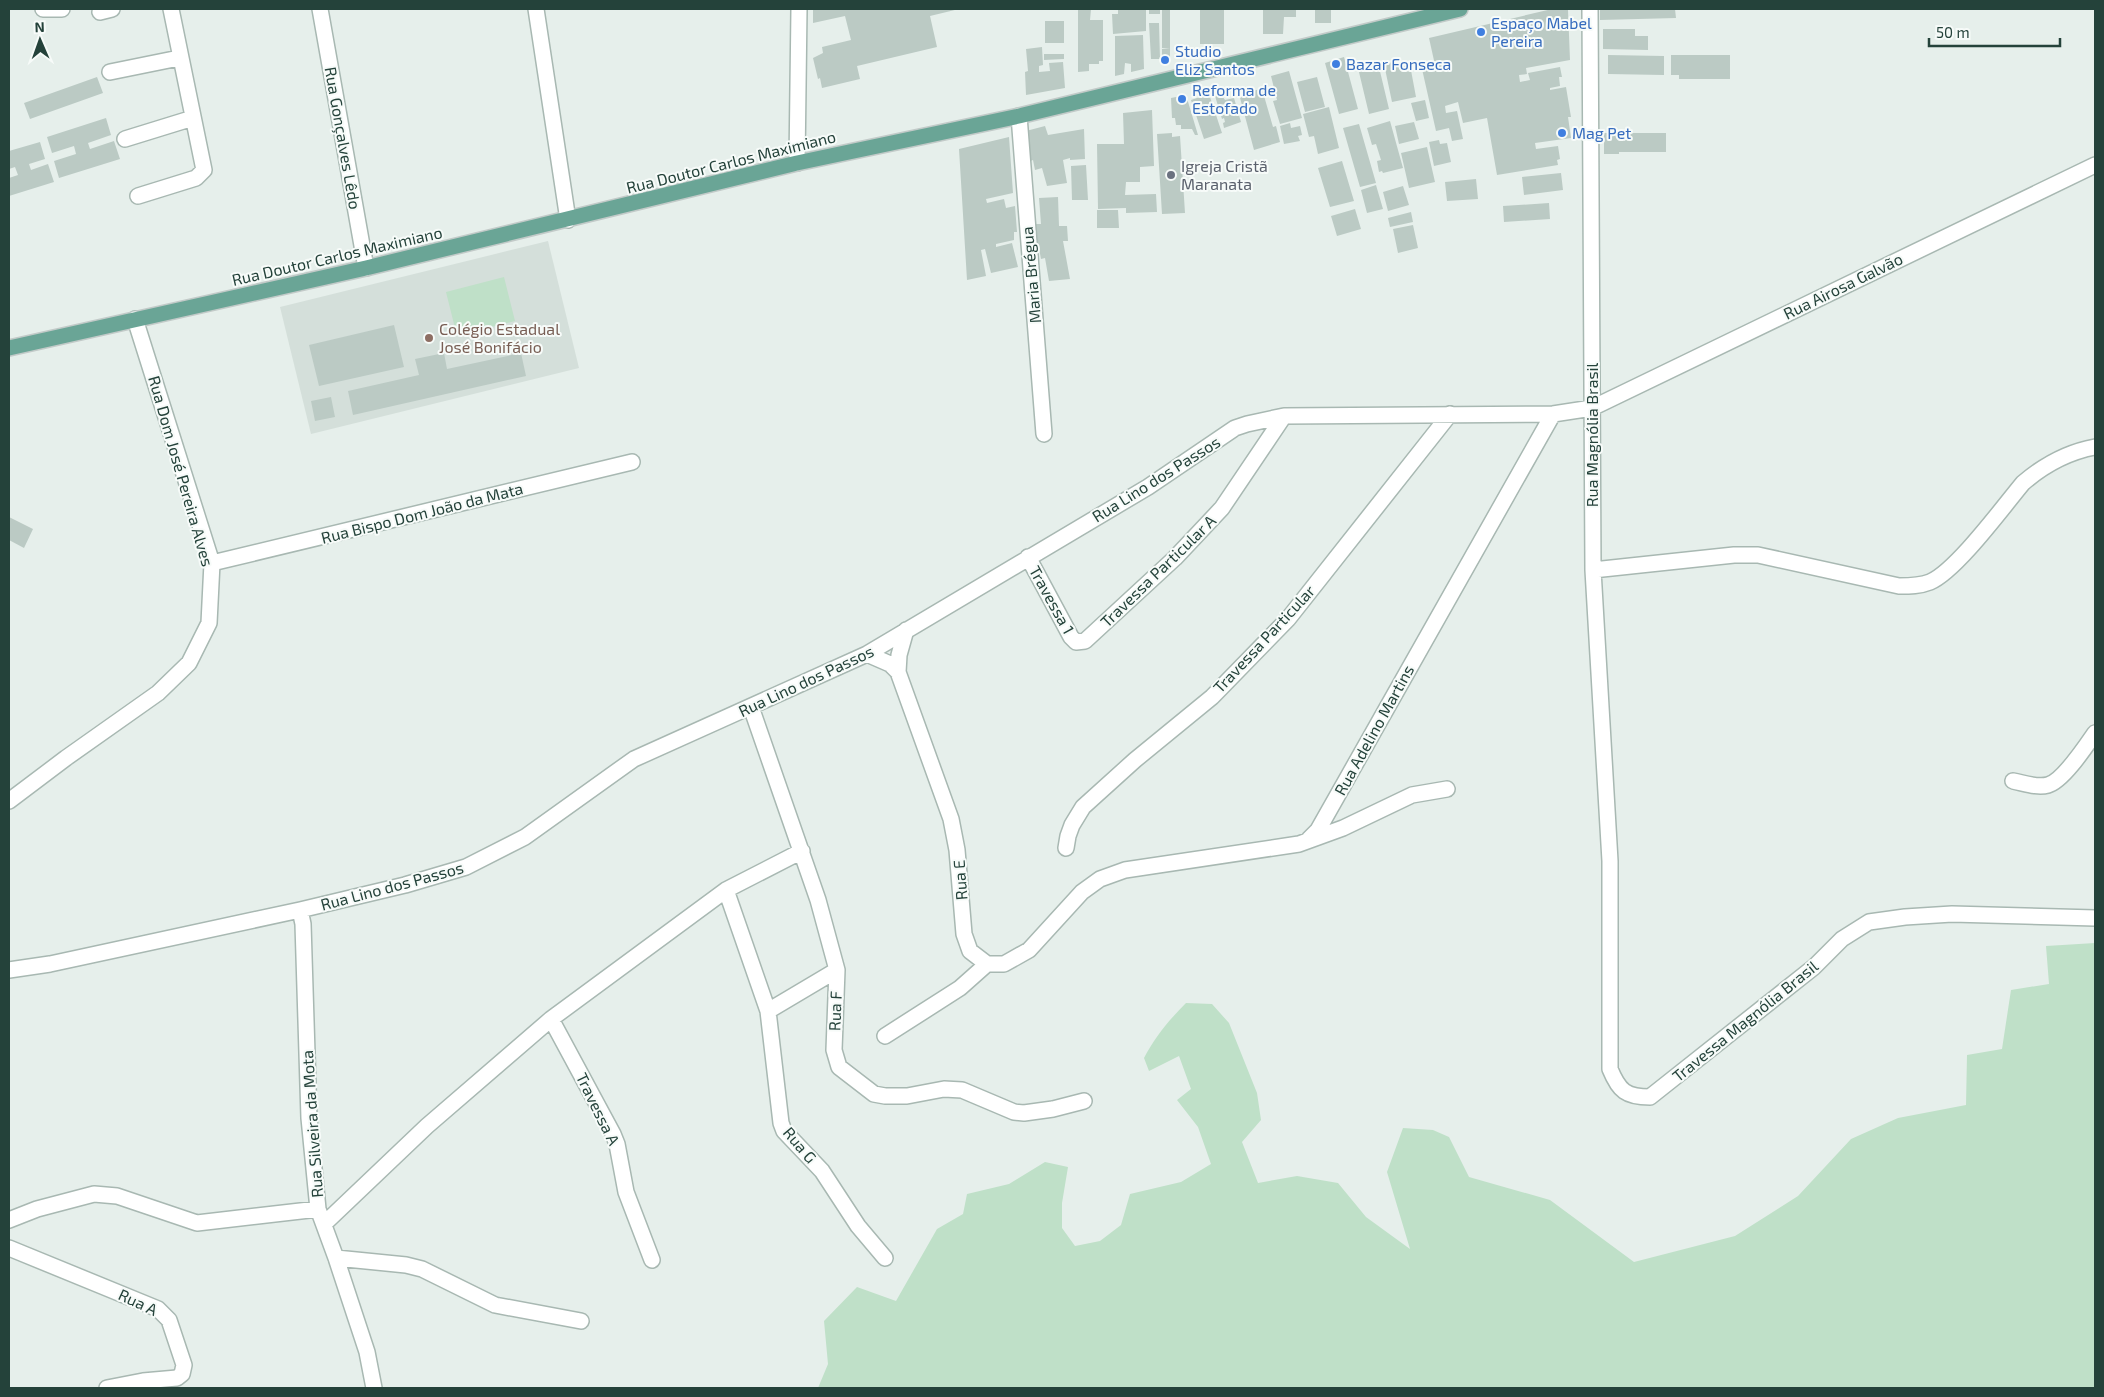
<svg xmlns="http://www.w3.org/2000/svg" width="2104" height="1397" font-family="'Exo 2',sans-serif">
	<rect width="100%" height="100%" fill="#e6efeb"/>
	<path fill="#d4dfda" d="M 548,241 L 579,368 L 311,434 L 280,307 Z"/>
	<path fill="#bfe0c8" d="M 504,277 L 515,321 L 457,336 L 446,292 Z
		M 2095,943 L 2095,1388 L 818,1388 L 828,1364 L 824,1321 L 857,1287 L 896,1301 L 937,1229 L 963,1214 L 967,1194 L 1009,1184 L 1045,1162 L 1068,1167 L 1062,1203 L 1062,1228 L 1075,1246 L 1100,1241 L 1121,1225 L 1130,1194 L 1181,1182 L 1211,1164 L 1198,1127 L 1177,1100 L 1191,1089 L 1179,1056 L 1149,1071 L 1144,1058 C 1155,1037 1169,1020 1186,1003 L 1212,1004 L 1229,1023 L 1257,1093 L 1261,1120 L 1242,1142 L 1258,1183 L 1297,1176 L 1338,1183 L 1366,1217 L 1410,1249 L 1387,1172 L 1403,1128 L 1433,1130 L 1449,1137 L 1469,1177 L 1550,1200 L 1634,1262 L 1735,1236 L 1798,1196 L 1851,1139 L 1898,1118 L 1966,1105 L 1967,1055 L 2002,1049 L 2011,990 L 2049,984 L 2046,946 Z"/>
	<path fill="#bbcac4" d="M 813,9 L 959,9 L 930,16 L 937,47 L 857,66 L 860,79 L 822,88 L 820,78 L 818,79 L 813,58 L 823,53 L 822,47 L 851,40 L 845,16 L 813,23 Z
		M 1078,9 L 1091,9 L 1090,20 L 1103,20 L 1103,61 L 1099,61 L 1099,64 L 1089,64 L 1089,71 L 1078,72 Z
		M 1118,9 L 1146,9 L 1146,31 L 1113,34 L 1112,14 L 1118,14 Z
		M 1149,9 L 1160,9 L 1160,14 L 1149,14 Z
		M 1162,9 L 1170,9 L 1170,48 L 1162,48 Z
		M 1200,9 L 1224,9 L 1224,44 L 1200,44 Z
		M 1263,9 L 1296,9 L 1296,17 L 1284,17 L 1283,34 L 1263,34 Z
		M 1315,9 L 1331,9 L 1331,23 L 1315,23 Z
		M 1552,9 L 1568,10 L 1570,60 L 1526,68 L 1527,74 L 1519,75 L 1520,82 L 1530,80 L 1528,73 L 1560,67 L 1562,77 L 1559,77 L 1560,86 L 1550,88 L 1550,90 L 1566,87 L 1571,117 L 1568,117 L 1571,138 L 1535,143 L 1536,149 L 1558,146 L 1560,159 L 1557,160 L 1558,165 L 1497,175 L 1487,118 L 1463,123 L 1458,102 L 1445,106 L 1446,113 L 1457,111 L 1463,139 L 1452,141 L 1449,128 L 1436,131 L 1422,69 L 1435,65 L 1429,38 Z
		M 1600,9 L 1675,9 L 1676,18 L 1600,20 Z
		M 1045,21 L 1064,21 L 1064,43 L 1045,43 Z
		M 1149,23 L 1159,23 L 1160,59 L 1151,59 Z
		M 1603,29 L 1635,29 L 1635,36 L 1648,36 L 1648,50 L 1603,49 Z
		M 1143,35 L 1144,69 L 1131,72 L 1131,64 L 1125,63 L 1124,74 L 1115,76 L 1115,36 Z
		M 1042,47 L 1043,65 L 1039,66 L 1039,72 L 1050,71 L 1049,63 L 1063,62 L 1065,88 L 1026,95 L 1025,72 L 1028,71 L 1026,49 Z
		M 1170,48 L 1170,62 L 1162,65 L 1162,49 Z
		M 1044,54 L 1064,54 L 1064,59 L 1044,60 Z
		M 1608,55 L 1664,56 L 1664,75 L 1608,74 Z
		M 1671,55 L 1730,55 L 1730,79 L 1679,79 L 1679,75 L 1671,75 Z
		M 1344,57 L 1358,109 L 1339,114 L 1325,63 Z
		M 1398,61 L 1399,67 L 1410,65 L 1416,97 L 1392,102 L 1384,64 Z
		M 1378,63 L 1389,109 L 1369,114 L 1358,68 Z
		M 1289,71 L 1302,118 L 1280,124 L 1273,101 L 1277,100 L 1271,76 Z
		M 97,77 L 103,93 L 30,119 L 24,103 Z
		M 1317,77 L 1325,107 L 1305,112 L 1297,82 Z
		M 1248,88 L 1251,91 L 1262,89 L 1273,127 L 1276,126 L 1280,142 L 1254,150 L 1239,94 L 1241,90 Z
		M 1209,94 L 1222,133 L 1204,139 L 1191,100 Z
		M 1221,94 L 1225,100 L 1234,98 L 1241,122 L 1224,128 L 1223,123 L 1225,122 L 1224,118 L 1222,119 L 1215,96 Z
		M 1186,95 L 1198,135 L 1195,135 L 1192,129 L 1181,129 L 1181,125 L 1176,125 L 1175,118 L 1172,118 L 1171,98 Z
		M 1425,100 L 1429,118 L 1416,121 L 1411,103 Z
		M 1329,107 L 1339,148 L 1318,154 L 1314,136 L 1309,137 L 1303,114 Z
		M 1152,110 L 1154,166 L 1140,167 L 1140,182 L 1126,182 L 1125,195 L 1156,194 L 1157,212 L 1126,213 L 1126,208 L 1098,209 L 1097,144 L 1124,144 L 1123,113 Z
		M 106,118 L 111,135 L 88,143 L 90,149 L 114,141 L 120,159 L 59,178 L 54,161 L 76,154 L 74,146 L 52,153 L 47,137 Z
		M 1390,121 L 1403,168 L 1383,173 L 1382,171 L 1379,172 L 1377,161 L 1381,160 L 1376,144 L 1372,145 L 1367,128 Z
		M 1414,122 L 1419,139 L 1399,144 L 1395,126 Z
		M 1290,123 L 1291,128 L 1300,126 L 1302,135 L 1298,136 L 1300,141 L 1284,144 L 1280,126 Z
		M 1359,124 L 1376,183 L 1360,187 L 1343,128 Z
		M 1045,126 L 1048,135 L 1084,129 L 1085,159 L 1070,160 L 1070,158 L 1063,160 L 1067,183 L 1047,186 L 1042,168 L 1035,170 L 1033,160 L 1028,162 L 1026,131 Z
		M 1172,133 L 1172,137 L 1180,136 L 1185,213 L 1162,214 L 1157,134 Z
		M 1604,133 L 1666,133 L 1666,152 L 1619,152 L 1619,154 L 1604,154 Z
		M 1009,137 L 1013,193 L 986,199 L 987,203 L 1004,199 L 1006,208 L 1015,206 L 1017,232 L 1014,232 L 1014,240 L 996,244 L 996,247 L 1012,243 L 1018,267 L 991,273 L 985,249 L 981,250 L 986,276 L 967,280 L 959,149 Z
		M 1439,140 L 1440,144 L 1447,143 L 1451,162 L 1434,166 L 1429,142 Z
		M 40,142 L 45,159 L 29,164 L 31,170 L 48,164 L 54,182 L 9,196 L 9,178 L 18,175 L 15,167 L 9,169 L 9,151 Z
		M 1427,147 L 1435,182 L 1409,188 L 1401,153 Z
		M 1342,161 L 1354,201 L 1330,207 L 1318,168 Z
		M 1086,165 L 1088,200 L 1072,200 L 1071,166 Z
		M 1561,173 L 1563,190 L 1524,195 L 1522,177 Z
		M 1476,179 L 1478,199 L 1447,201 L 1445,182 Z
		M 1376,185 L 1383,209 L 1367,213 L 1361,190 Z
		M 1403,186 L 1409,205 L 1388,211 L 1383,192 Z
		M 1058,197 L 1059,226 L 1067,226 L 1068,241 L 1063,241 L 1070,279 L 1049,281 L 1045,258 L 1041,259 L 1038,243 L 1036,243 L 1034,224 L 1041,224 L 1039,198 Z
		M 1549,203 L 1550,219 L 1504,222 L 1503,206 Z
		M 1355,209 L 1361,229 L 1337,236 L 1331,216 Z
		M 1097,210 L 1118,210 L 1119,228 L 1097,228 Z
		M 1411,212 L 1413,222 L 1390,227 L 1388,218 Z
		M 1413,225 L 1418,248 L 1398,253 L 1393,229 Z
		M 394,325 L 404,367 L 319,386 L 309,345 Z
		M 444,353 L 447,369 L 521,353 L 526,376 L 353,415 L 348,391 L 419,375 L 415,359 Z
		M 331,397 L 335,417 L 315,421 L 311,401 Z
		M 9,517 L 33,529 L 24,548 L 9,540 Z"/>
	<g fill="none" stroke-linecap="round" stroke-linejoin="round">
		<defs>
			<path id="minor" d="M 43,9 L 62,9
				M 320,9 L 366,268
				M 536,9 L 568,220
				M 1590,9 L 1593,570 L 1610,861 L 1610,1069 C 1619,1091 1626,1097 1650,1097 L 1814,967 L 1842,939 L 1869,922 L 1905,917 L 1952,914 L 2095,918
				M 100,12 L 112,9
				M 110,72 L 179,58
				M 1019,116 L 1044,434
				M 125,139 L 193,118
				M 797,163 L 799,9
				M 138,196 L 196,178 L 204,170 L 171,9
				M 1028,557 L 1071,637 L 1076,642 L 1085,641 L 1175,558 L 1222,508 L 1284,416
				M 212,563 L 632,462
				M 1593,570 L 1734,555 L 1758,555 L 1899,586 C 1910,586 1920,586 1930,582 C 1956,571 2003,507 2023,483 C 2044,465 2068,452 2095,447
				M 867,654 L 890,664 L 898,672 L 951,819 L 957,850 L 964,934 L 970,951 L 987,964 L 1004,964 L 1029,950 L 1082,892 L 1100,879 L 1125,870 L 1299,844 L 1343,828 L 1412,795 L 1447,789
				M 898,672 L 899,655 L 906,630
				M 751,707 L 818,900 L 837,970 L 834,1050 L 839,1067 L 874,1094 L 885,1096 L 907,1096 L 944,1089 L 962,1090 L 1014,1112 L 1024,1113 L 1053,1109 L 1084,1101
				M 2013,781 C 2024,783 2037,788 2048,785 C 2063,781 2086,746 2095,733
				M 9,801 L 66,758 L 158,693 L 189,663 L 209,623 L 212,563 L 135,319
				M 1309,839 L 1318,830 L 1553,414
				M 1066,848 L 1068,836 L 1072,825 L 1083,807 L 1135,760 L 1212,697 L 1288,619 L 1450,414
				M 726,890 L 768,1011 L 781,1123 L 784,1131 L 822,1171 L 858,1226 L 885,1258
				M 300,910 L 303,924 L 309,1118 L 318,1209 L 336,1258 L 367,1352 L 374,1388
				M 9,970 L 50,964 L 300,910 L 405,885 L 466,867 L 525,837 L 634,759 L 867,654 L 1148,487 L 1235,428 L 1247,424 L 1284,416 L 1553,414 L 1592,408 L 2095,165
				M 768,1011 L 837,970
				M 551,1019 L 613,1134 L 617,1144 L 626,1192 L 652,1260
				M 885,1036 L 960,988 L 987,964
				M 9,1220 L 37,1209 L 94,1194 L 117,1196 L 197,1223 L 318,1209
				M 324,1224 L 427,1126 L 551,1019 L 726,890 L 802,851
				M 9,1248 L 158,1309 L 169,1320 L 184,1365 L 182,1374 L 177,1378 L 143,1381 L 107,1388
				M 336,1258 L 406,1265 L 422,1269 L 495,1305 L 581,1321"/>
			<path id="major" d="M 9,348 L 366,268 L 797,163 L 1019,116 L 1460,9"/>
		</defs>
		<use href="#minor" stroke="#a8b8b2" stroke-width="18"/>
		<use href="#major" stroke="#c2cac8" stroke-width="18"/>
		<use href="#minor" stroke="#fff" stroke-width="15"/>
		<use href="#major" stroke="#6aa596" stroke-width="15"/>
	</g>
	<g fill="#3f7fe0" stroke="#f7fbf9" stroke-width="2">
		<circle cx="1481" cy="32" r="5"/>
		<circle cx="1165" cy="60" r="5"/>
		<circle cx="1336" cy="64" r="5"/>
		<circle cx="1182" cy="99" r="5"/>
		<circle cx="1562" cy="133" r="5"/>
	</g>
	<circle fill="#6b7280" stroke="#f7fbf9" stroke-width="2" cx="1171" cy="175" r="5"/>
	<circle fill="#8d6e63" stroke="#f7fbf9" stroke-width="2" cx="429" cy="338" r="5"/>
	<g text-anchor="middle" stroke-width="4" stroke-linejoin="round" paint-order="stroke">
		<g font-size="16" fill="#366cbe" stroke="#f7fbf9" text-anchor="start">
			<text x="1491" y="29">Espaço Mabel<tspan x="1491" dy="18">Pereira</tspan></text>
			<text x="1175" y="57">Studio<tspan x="1175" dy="18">Eliz Santos</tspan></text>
			<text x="1346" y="70">Bazar Fonseca</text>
			<text x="1192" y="96">Reforma de<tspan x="1192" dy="18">Estofado</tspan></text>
			<text x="1572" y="139">Mag Pet</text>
		</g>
		<g font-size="16" fill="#24423a" stroke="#f7fbf9">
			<text transform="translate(343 138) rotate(80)" y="6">Rua Gonçalves Lêdo</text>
			<text transform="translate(731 162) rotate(-14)" y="6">Rua Doutor Carlos Maximiano</text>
			<text transform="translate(337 256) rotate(-13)" y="6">Rua Doutor Carlos Maximiano</text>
			<text transform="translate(1031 275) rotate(-95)" y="6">Maria Brégua</text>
			<text transform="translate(1843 286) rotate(-26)" y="6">Rua Airosa Galvão</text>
			<text transform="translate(1592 435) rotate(-90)" y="6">Rua Magnólia Brasil</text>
			<text transform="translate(181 471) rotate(74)" y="6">Rua Dom José Pereira Alves</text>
			<text transform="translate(1156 479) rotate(-32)" y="6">Rua Lino dos Passos</text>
			<text transform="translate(422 513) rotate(-14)" y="6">Rua Bispo Dom João da Mata</text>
			<text transform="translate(1158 571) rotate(-44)" y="6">Travessa Particular A</text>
			<text transform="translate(1052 600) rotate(61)" y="6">Travessa 1</text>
			<text transform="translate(1264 639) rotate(-47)" y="6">Travessa Particular</text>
			<text transform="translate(806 681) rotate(-25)" y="6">Rua Lino dos Passos</text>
			<text transform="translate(1374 730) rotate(-61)" y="6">Rua Adelino Martins</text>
			<text transform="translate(960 880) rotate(-94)" y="6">Rua E</text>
			<text transform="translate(392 886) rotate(-15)" y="6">Rua Lino dos Passos</text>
			<text transform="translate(835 1011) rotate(-88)" y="6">Rua F</text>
			<text transform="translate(1745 1021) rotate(-39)" y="6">Travessa Magnólia Brasil</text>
			<text transform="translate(598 1109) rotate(64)" y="6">Travessa A</text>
			<text transform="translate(312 1124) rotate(-94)" y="6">Rua Silveira da Mota</text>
			<text transform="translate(800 1145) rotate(50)" y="6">Rua G</text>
			<text transform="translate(138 1302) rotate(25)" y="6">Rua A</text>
		</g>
		<g font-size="16" fill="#5b616d" stroke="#f7fbf9" text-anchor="start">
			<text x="1181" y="172">Igreja Cristã<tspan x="1181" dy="18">Maranata</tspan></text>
		</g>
		<g font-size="16" fill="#785e54" stroke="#f7fbf9" text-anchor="start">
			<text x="439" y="335">Colégio Estadual<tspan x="439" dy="18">José Bonifácio</tspan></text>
		</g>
	</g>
	<rect width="2104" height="1397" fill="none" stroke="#24423a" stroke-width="20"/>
	<g transform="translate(40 40) rotate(358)" stroke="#f7fbf9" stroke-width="4" paint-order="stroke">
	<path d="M0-4L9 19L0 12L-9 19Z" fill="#24423a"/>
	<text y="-8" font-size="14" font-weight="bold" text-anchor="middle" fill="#24423a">N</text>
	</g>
	<path d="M1929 38v8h131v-8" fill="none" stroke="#24423a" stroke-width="2.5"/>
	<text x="1936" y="38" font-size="15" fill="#24423a" stroke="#f7fbf9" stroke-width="4" paint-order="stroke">50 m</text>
</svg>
